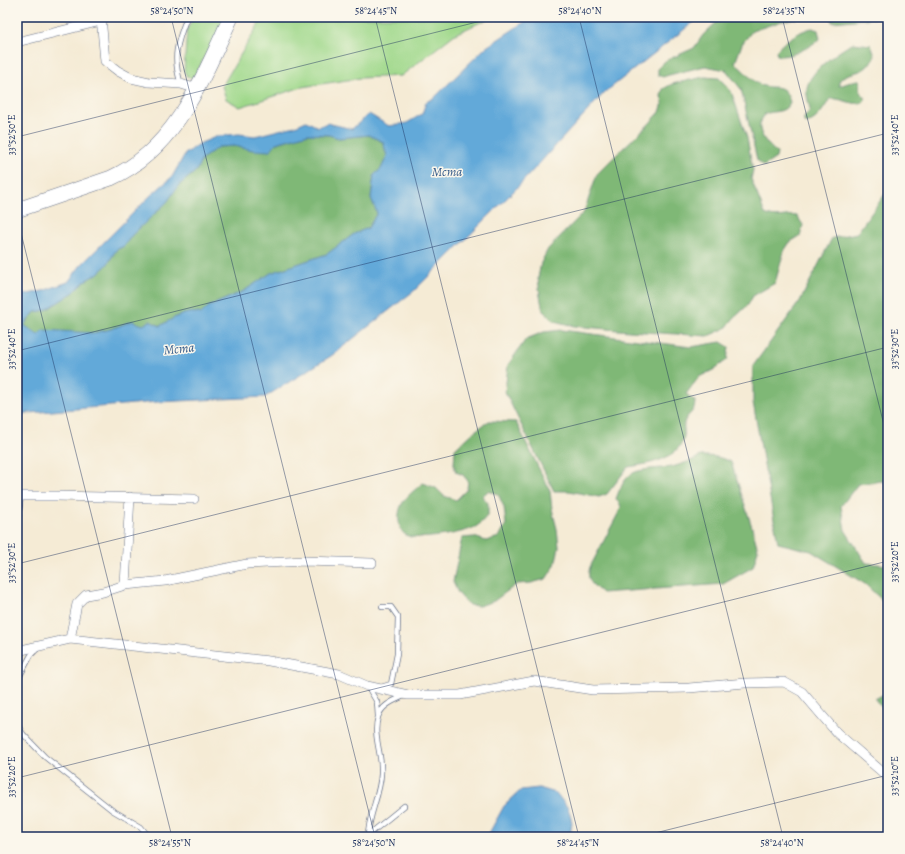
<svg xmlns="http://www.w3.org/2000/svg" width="905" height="854" font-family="Alegreya,serif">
	<rect width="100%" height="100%" fill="#fbf7ec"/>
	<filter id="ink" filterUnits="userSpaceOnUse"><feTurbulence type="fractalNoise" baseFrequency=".025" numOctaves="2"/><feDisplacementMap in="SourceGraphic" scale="8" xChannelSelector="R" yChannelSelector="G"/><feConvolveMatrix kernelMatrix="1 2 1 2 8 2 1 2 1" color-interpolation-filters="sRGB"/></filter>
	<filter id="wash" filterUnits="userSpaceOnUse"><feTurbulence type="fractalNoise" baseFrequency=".012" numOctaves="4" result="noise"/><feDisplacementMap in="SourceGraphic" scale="16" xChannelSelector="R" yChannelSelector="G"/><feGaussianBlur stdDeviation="0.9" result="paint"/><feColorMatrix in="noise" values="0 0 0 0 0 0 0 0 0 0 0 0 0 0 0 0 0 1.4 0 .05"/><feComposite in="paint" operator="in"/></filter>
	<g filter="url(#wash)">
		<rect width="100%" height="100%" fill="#f5ebd5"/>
		<path fill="#9fd88a" stroke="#5d8474" d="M 194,17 L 227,17 L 195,75 L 192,78 L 186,76 L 184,70 L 187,29 Z
			M 263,17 L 492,17 L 455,34 L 401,76 L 360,78 L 302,87 L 240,107 L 226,99 L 222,86 Z"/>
		<path fill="#7fb876" stroke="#4d746a" d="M 722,17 L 798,17 L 796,19 L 782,21 L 752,31 L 742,44 L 735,63 C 740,67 754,82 759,84 C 774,92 783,79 790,102 C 785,114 775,110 765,114 C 763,117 761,120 760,123 C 758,135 769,146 777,153 L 776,158 L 764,166 L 757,160 L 741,89 L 726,70 L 705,66 L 669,75 L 663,77 L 658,75 L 658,69 L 665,61 L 694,48 L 703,35 Z
			M 831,17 L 888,17 L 888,20 L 876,18 L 832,22 Z
			M 812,28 L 818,30 L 820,39 C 809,47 790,59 777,55 L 776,51 C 784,41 799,31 812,28 Z
			M 853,43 L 871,45 L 875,56 C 872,60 869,66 864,69 C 857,74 837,73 839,86 L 857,80 L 860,80 L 860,90 L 864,97 L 865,100 C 856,109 843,97 830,99 C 823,109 819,119 807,123 L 804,122 L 804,118 L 810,110 C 809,103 806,96 807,88 C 810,70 838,52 853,43 Z
			M 704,77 L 719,78 L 731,91 L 747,138 L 753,170 L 751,179 L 765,214 C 776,220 786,214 797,216 L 803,225 L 800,236 L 790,242 L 784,251 L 775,283 L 753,296 L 748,305 L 733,319 L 726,328 L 708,336 L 629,331 L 574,326 L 554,321 L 543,311 L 540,296 L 538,278 L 541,263 L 548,249 L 584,212 L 597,174 L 620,151 L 649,124 L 660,112 L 663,103 L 661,96 L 663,89 L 672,84 Z
			M 308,134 L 329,135 L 339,138 L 369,135 L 383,142 L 387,156 L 381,169 L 374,175 L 371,198 L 377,213 L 368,228 L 354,234 L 327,254 L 271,273 L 244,291 L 208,307 L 201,314 C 187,309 172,319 160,326 L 150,321 L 143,326 L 132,321 L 111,329 L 93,333 L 74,332 L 38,336 L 24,325 L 35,312 L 46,310 L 74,292 L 86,280 L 97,274 L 107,265 L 116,250 L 124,246 L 132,235 L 167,202 L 178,186 L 196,171 L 202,159 L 218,147 L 234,146 L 253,150 Z
			M 888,190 L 888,484 L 882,481 L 858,484 L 841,506 L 845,530 L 866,563 L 888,565 L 888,600 L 883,601 L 865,584 L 811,551 L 778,543 L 753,402 L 753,366 L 800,301 L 832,238 L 857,233 Z
			M 562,330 L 691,347 L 721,342 L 729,347 L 727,360 L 713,370 L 699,377 L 686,394 L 695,401 C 695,414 687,413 684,423 C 683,427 685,432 684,436 C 679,460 648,464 628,467 L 607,494 L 599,497 L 569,491 L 554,491 L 505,392 L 508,365 L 526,339 L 544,332 Z
			M 489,421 L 516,422 L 550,491 L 552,509 L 557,529 L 559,547 L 555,565 L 546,579 L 531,583 L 517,584 L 494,601 L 479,606 L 469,605 L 458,593 L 453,582 L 462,538 L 474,537 L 486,541 L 499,537 L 506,524 L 504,507 L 498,494 L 488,491 L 482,496 L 488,503 L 488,515 C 485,518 481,523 477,526 C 467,533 416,542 406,535 C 401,532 400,527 399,522 C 397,502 409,495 423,483 L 436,488 L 444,496 L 456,500 L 467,489 L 468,481 L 463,475 L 456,472 L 454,465 L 455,449 L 475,431 Z
			M 701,456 C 712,456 721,457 731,462 L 751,524 L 758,550 L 753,567 L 723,584 L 602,593 C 592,584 586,581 590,567 L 619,512 L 621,506 L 616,499 C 619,490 623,481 630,475 C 638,468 660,469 672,467 C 682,464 692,461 701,456 Z
			M 888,692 L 888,716 L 875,699 Z"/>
		<path fill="#62a9d9" stroke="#3e6c9c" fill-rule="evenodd" d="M 532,17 L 700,17 L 604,93 L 513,192 L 415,290 L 331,356 L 265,397 L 157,402 L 17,414 L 17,296 L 43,291 L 68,282 L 81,265 L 150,196 L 172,177 L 185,154 L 201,143 L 218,136 L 239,134 L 255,136 L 295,126 L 306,121 L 318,127 L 327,123 L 352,129 L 369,114 L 389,126 L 407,123 L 422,114 L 426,102 L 434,98 L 485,48 ZM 308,134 L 329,135 L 339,138 L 369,135 L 383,142 L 387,156 L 381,169 L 374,175 L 371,198 L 377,213 L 368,228 L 354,234 L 327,254 L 271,273 L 244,291 L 208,307 L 201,314 C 187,309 172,319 160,326 L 150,321 L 143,325 L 132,321 L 111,329 L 93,333 L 43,330 L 38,335 L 24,325 L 35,312 L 46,310 L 74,292 L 86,280 L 97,274 L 107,265 L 116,250 L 124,246 L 132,235 L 167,202 L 178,186 L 196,171 L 202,159 L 218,147 L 234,146 L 253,150 L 270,151 L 276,143 Z
			M 539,788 L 556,793 L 568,808 L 572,822 L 570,837 L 487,837 L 504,806 L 521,790 Z"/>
	</g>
	<g filter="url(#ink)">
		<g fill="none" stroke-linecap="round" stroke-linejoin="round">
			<defs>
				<path id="service" d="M 181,84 C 172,58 177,42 187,17
					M 17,526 L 21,496
					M 17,681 L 31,655 L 37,649
					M 368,687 L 377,702 L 378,716
					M 381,687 L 391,684 L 397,654 L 398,617 L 391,607 L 382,607
					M 17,724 L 23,734 L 45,757 L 112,810 L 141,827 L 149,837
					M 367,836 L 404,806
					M 368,837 C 368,815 380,796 381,774 C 383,755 372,736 378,717 C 382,704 396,700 406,695"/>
				<path id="minor" d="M 101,17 L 105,61 L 118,71 L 131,78 L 149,82 L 181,84 L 197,89
					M 17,42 L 101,21
					M 17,496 L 56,496 L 194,499
					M 125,585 L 130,497
					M 70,639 L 77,604 L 86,595 L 103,592 L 125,585 L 165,581 L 247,564 L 304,561 L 372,563
					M 17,651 L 70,639 L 269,661 L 339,674 L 367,686 L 408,695 L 460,695 L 534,681 L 593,690 L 689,688 L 745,683 L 784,682 L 802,692 L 837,733 L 888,777"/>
				<path id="primary" d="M 17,210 L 111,178 C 176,149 203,77 231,17"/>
			</defs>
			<use href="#service" stroke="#677188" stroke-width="6"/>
			<use href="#minor" stroke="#677188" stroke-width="10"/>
			<use href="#primary" stroke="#677188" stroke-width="16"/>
			<use href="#service" stroke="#fff" stroke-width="4.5"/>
			<use href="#minor" stroke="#fff" stroke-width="9"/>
			<use href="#primary" stroke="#fff" stroke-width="15"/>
		</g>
	</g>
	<path fill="none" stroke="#1b2f5e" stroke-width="1" stroke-opacity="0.45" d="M 171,17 L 375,837M 375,17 L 579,837M 579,17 L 783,837M 782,17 L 888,441M 17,137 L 497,17M 17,217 L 172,837M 17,351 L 888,133M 17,564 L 888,347M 17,778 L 888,561M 639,837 L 888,775"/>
	<g text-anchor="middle" stroke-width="3" stroke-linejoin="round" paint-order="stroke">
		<g font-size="13" font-style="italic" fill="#345a89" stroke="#fbf7ec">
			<text x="447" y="176">Мста</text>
			<text transform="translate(179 348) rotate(-6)" y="5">Мста</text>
		</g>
	</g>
	<rect width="905" height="854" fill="none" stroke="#fbf7ec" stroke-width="44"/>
	<rect x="22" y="22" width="861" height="810" fill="none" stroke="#1b2f5e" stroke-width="1.5"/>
	<g font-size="10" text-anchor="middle" fill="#1b2f5e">
		<text x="172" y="14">58°24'50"N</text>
		<text x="376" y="14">58°24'45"N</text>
		<text x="580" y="14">58°24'40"N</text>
		<text x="784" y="14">58°24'35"N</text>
		<text transform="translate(894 135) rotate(-90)" y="4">33°52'40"E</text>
		<text transform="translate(11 135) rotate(-90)" y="4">33°52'50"E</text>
		<text transform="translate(894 349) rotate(-90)" y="4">33°52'30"E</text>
		<text transform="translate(11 349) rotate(-90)" y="4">33°52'40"E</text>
		<text transform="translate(894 562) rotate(-90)" y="4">33°52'20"E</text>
		<text transform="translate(11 563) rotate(-90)" y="4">33°52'30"E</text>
		<text transform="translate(894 776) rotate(-90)" y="4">33°52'10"E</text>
		<text transform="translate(11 777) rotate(-90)" y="4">33°52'20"E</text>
		<text x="170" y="846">58°24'55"N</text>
		<text x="374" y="846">58°24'50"N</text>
		<text x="578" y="846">58°24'45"N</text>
		<text x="782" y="846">58°24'40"N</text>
	</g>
</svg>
